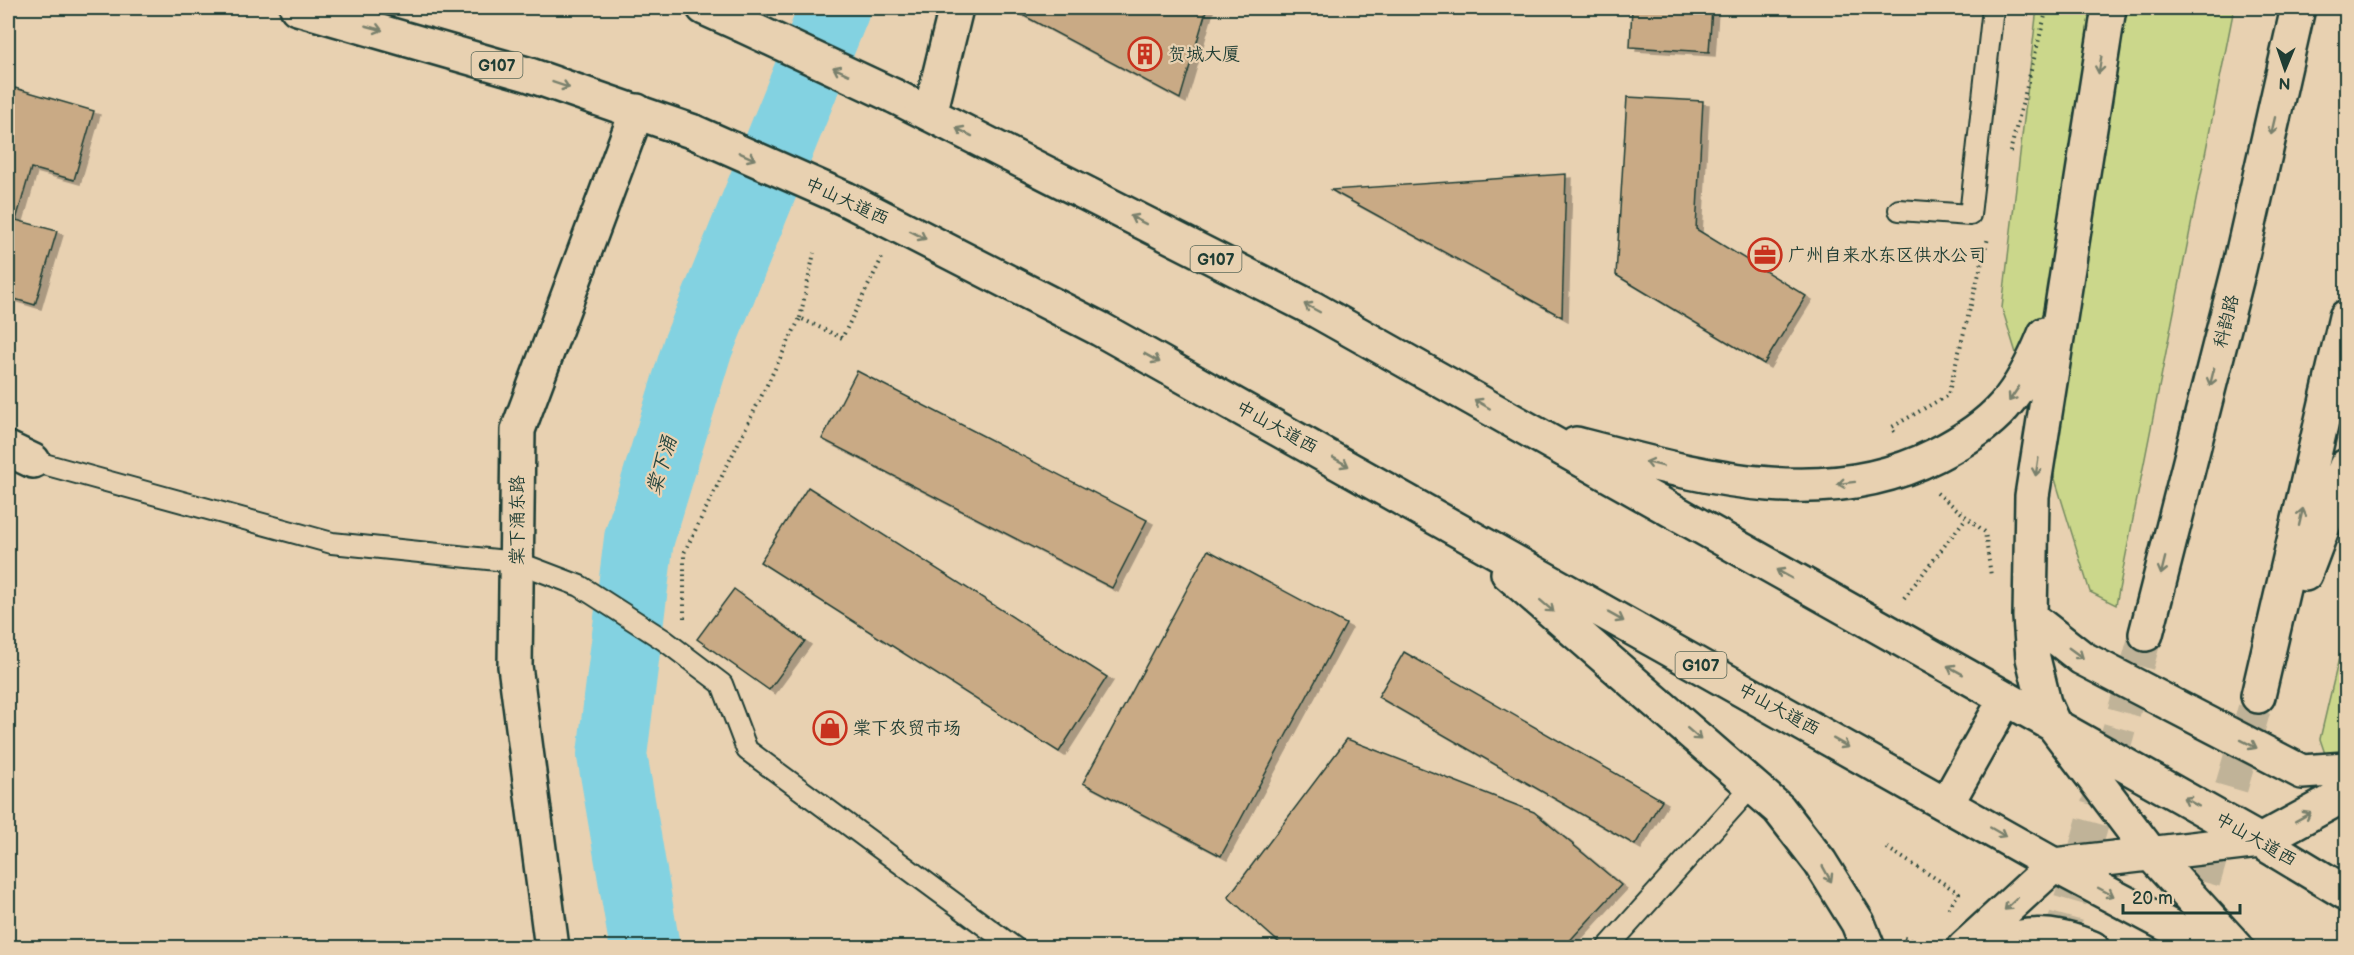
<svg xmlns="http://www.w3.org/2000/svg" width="2354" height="955" font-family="'Balsamiq Sans','LXGW WenKai TC',sans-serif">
	<defs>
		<filter id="shadow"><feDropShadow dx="6" dy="4" stdDeviation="0" flood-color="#0004"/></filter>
	</defs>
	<rect width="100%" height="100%" fill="#e8d1b1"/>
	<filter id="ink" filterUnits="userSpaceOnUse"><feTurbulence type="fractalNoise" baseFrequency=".0167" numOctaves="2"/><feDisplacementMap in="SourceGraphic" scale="12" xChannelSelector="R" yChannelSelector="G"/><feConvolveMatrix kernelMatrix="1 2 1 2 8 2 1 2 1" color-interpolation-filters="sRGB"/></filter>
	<g filter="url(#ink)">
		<path fill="#cbd78b" stroke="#758a60" stroke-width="1.5" d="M 2037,8 L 2234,8 L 2116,605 L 2090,592 L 2002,308 Z
			M 2346,628 L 2346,816 L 2320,739 Z"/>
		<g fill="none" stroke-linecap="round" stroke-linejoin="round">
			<path stroke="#83d2e1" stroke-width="70" d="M 645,948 L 612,755 L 639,539 L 697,349 L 835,8"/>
		</g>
		<path fill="#c9aa85" stroke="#1f3d34" stroke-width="1.5" filter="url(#shadow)" d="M 1014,8 L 1207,8 L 1180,99 L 1013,10 Z
			M 1632,8 L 1712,8 L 1709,52 L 1630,47 Z
			M 8,86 L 94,111 L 74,180 L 31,168 L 16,220 L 57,231 L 35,305 L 8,297 Z
			M 1627,97 L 1703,101 L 1696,229 L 1806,296 L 1764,364 L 1616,275 Z
			M 1566,174 L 1562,317 L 1331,190 Z
			M 857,371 L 1147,520 L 1112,588 L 822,439 Z
			M 808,487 L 1107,677 L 1059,752 L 760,562 Z
			M 1208,550 L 1346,624 L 1221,856 L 1083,783 Z
			M 734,589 L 805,641 L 769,690 L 697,639 Z
			M 1404,652 L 1662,800 L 1635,845 L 1378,697 Z
			M 1347,739 L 1534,812 L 1621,885 L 1563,948 L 1285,948 L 1228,897 Z"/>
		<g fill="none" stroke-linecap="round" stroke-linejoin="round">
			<path stroke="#c0b398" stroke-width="33" stroke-dasharray="33 16" stroke-linecap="butt" d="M 2190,929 L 2258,696
				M 2057,948 L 2146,634"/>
			<defs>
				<path id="service" d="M 1899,210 L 1970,215 L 1993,8
					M 33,461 L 332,543 L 517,562 L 580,586 L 664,640 L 722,684 L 747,750 L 1015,948
					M 1607,948 L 1752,786"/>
				<path id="minor" d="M 930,114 L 956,8
					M 8,449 L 33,461
					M 552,948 L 515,666 L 518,430 L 637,111"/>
				<path id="trunk" d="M 297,8 L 527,74 L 694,132
					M 704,8 L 742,25
					M 2109,8 L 2032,496 L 2030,617 L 2033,658 L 2044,703 L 2055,727 L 2152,855 L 2237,948
					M 894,96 L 1312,308 L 2260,841 L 2346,893
					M 846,199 L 1100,329 L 2054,865 L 2211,948
					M 1576,444 C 1693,474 1820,514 1936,455 C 1997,424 2020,396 2045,334
					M 1508,573 L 1779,809 L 1820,862 L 1858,923 L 1868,948
					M 2305,574 L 2346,466
					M 2030,617 L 2082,658 L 2302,772 L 2346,769
					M 2146,634 L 2239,269 L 2298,8
					M 2258,696 L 2346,317
					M 1947,803 L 2006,698
					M 1964,948 L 2054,865 L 2260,841 L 2346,794
					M 1979,948 C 2021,933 2049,930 2092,948"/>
			</defs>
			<use href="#service" stroke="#1f3d34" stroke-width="24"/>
			<use href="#minor" stroke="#1f3d34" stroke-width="38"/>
			<use href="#trunk" stroke="#1f3d34" stroke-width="38"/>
			<path stroke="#1f3d34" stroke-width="4" stroke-dasharray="1.5 4.5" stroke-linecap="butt" d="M 2010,152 L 2047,8
				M 800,318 L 814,253
				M 1894,432 L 1892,427 L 1948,395 L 1988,238
				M 1937,493 L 1985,532 L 1991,576
				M 1904,598 L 1966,518
				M 684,618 L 684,553 L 800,318 L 842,338 L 882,258
				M 1887,848 L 1959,893 L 1946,912
				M 1904,938 L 1928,946"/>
			<use href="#service" stroke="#e8d1b1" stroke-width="20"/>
			<use href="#minor" stroke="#e8d1b1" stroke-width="33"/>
			<use href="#trunk" stroke="#e8d1b1" stroke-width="33"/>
			<defs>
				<path id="trunk-bridge" d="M 742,25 L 894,96
					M 694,132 L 846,199"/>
			</defs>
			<use href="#trunk-bridge" stroke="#1f3d34" stroke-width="38" stroke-linecap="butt"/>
			<use href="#trunk-bridge" stroke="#e8d1b1" stroke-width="33"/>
		</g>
		<defs><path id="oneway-shaft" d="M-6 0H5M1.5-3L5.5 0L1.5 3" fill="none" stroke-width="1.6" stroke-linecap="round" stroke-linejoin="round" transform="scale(1.5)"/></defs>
		<g stroke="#79806c">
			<use href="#oneway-shaft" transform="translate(374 28) rotate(15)"/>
			<use href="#oneway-shaft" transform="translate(2100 65) rotate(99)"/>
			<use href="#oneway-shaft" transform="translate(841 71) rotate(-155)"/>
			<use href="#oneway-shaft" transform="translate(561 85) rotate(19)"/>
			<use href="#oneway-shaft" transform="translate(2273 126) rotate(103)"/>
			<use href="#oneway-shaft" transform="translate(964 132) rotate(-153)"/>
			<use href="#oneway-shaft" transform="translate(747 156) rotate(24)"/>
			<use href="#oneway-shaft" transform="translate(1138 220) rotate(-153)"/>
			<use href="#oneway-shaft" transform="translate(918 235) rotate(27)"/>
			<use href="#oneway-shaft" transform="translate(1312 308) rotate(-152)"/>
			<use href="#oneway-shaft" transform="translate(1152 358) rotate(29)"/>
			<use href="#oneway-shaft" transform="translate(2212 377) rotate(104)"/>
			<use href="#oneway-shaft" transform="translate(2014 394) rotate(124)"/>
			<use href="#oneway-shaft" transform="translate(1482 404) rotate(-150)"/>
			<use href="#oneway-shaft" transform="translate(1341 462) rotate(29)"/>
			<use href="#oneway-shaft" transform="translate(1654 464) rotate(-166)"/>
			<use href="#oneway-shaft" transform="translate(2037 467) rotate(99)"/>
			<use href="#oneway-shaft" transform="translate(1846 483) rotate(173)"/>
			<use href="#oneway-shaft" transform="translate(2301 517) rotate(-77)"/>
			<use href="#oneway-shaft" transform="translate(2163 566) rotate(104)"/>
			<use href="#oneway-shaft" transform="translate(1784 574) rotate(-151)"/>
			<use href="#oneway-shaft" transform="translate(1547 606) rotate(41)"/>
			<use href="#oneway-shaft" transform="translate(1616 617) rotate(29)"/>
			<use href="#oneway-shaft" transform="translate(2076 653) rotate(36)"/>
			<use href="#oneway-shaft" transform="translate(1955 670) rotate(-151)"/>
			<use href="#oneway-shaft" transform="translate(1694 734) rotate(41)"/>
			<use href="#oneway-shaft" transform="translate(1841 743) rotate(29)"/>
			<use href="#oneway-shaft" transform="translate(2249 744) rotate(27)"/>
			<use href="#oneway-shaft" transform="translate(2191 802) rotate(-151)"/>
			<use href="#oneway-shaft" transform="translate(2303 817) rotate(-29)"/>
			<use href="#oneway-shaft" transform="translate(1998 832) rotate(30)"/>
			<use href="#oneway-shaft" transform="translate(1827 874) rotate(61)"/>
			<use href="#oneway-shaft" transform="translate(2106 892) rotate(28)"/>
			<use href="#oneway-shaft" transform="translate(2011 904) rotate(137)"/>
		</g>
	</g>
	<defs>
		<symbol id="building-ring" viewBox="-11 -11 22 22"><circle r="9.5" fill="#e8d1b1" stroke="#c8321e" stroke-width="1.5"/><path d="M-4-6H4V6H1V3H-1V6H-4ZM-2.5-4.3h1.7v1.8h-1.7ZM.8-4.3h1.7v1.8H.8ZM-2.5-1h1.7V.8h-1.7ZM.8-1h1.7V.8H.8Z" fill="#c8321e"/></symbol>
		<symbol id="office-ring" viewBox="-11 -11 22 22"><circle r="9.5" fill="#e8d1b1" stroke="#c8321e" stroke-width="1.5"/><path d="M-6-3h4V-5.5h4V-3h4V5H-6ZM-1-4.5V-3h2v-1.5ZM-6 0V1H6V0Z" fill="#c8321e"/></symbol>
		<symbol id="shop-ring" viewBox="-11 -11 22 22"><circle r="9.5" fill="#e8d1b1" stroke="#c8321e" stroke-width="1.5"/><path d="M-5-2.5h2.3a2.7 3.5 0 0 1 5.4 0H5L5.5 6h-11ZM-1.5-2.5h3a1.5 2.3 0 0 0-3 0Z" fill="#c8321e"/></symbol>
	</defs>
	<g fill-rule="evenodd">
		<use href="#building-ring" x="1126" y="35" width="38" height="38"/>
		<use href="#office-ring" x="1746" y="236" width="38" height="38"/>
		<use href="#shop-ring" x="811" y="709" width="38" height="38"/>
	</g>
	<g text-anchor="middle" stroke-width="4.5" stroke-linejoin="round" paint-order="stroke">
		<g fill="#e8d1b1" stroke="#5b695a" stroke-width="1.5">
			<rect x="471.5" y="52" width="51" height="26" rx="4.5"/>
			<rect x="1190.5" y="246" width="51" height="26" rx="4.5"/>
			<rect x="1675.5" y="652" width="51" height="26" rx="4.5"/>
		</g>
		<g font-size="16" font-weight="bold" fill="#1f3d34">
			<text x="497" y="71">G107</text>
			<text x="1216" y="265">G107</text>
			<text x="1701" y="671">G107</text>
		</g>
		<g font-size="18" fill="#1f3d34" stroke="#e8d1b1" text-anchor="start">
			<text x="1168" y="60">贺城大厦</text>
			<text x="1788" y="261">广州自来水东区供水公司</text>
			<text x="853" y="734">棠下农贸市场</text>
		</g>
		<g font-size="18" fill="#1f3d34" stroke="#e8d1b1">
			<text transform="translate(847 201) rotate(25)" y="6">中山大道西</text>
			<text transform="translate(2226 321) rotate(-76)" y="6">科韵路</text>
			<text transform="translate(1277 427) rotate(29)" y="6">中山大道西</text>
			<text transform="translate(517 520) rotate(-90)" y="6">棠下涌东路</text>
			<text transform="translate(1779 709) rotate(29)" y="6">中山大道西</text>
			<text transform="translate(2256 839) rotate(30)" y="6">中山大道西</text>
		</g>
		<g font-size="20" font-style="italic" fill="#24443d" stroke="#e8d1b1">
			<text transform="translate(661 465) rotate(-73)" y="7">棠下涌</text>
		</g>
	</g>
	<rect width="2354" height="955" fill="none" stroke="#e8d1b1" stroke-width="30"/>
	<rect x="15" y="15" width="2324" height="925" fill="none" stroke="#1f3d34" stroke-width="2" filter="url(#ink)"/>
	<g transform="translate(2285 69) rotate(182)" stroke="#e8d1b1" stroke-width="4.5" paint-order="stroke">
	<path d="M0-4.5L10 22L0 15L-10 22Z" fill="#1f3d34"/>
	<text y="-9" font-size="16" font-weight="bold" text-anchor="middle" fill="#1f3d34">N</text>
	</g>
	<path d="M2123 904v9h117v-9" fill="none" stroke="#1f3d34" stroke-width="3"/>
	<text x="2132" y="904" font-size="18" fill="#1f3d34" stroke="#e8d1b1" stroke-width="4.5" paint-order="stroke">20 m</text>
</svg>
